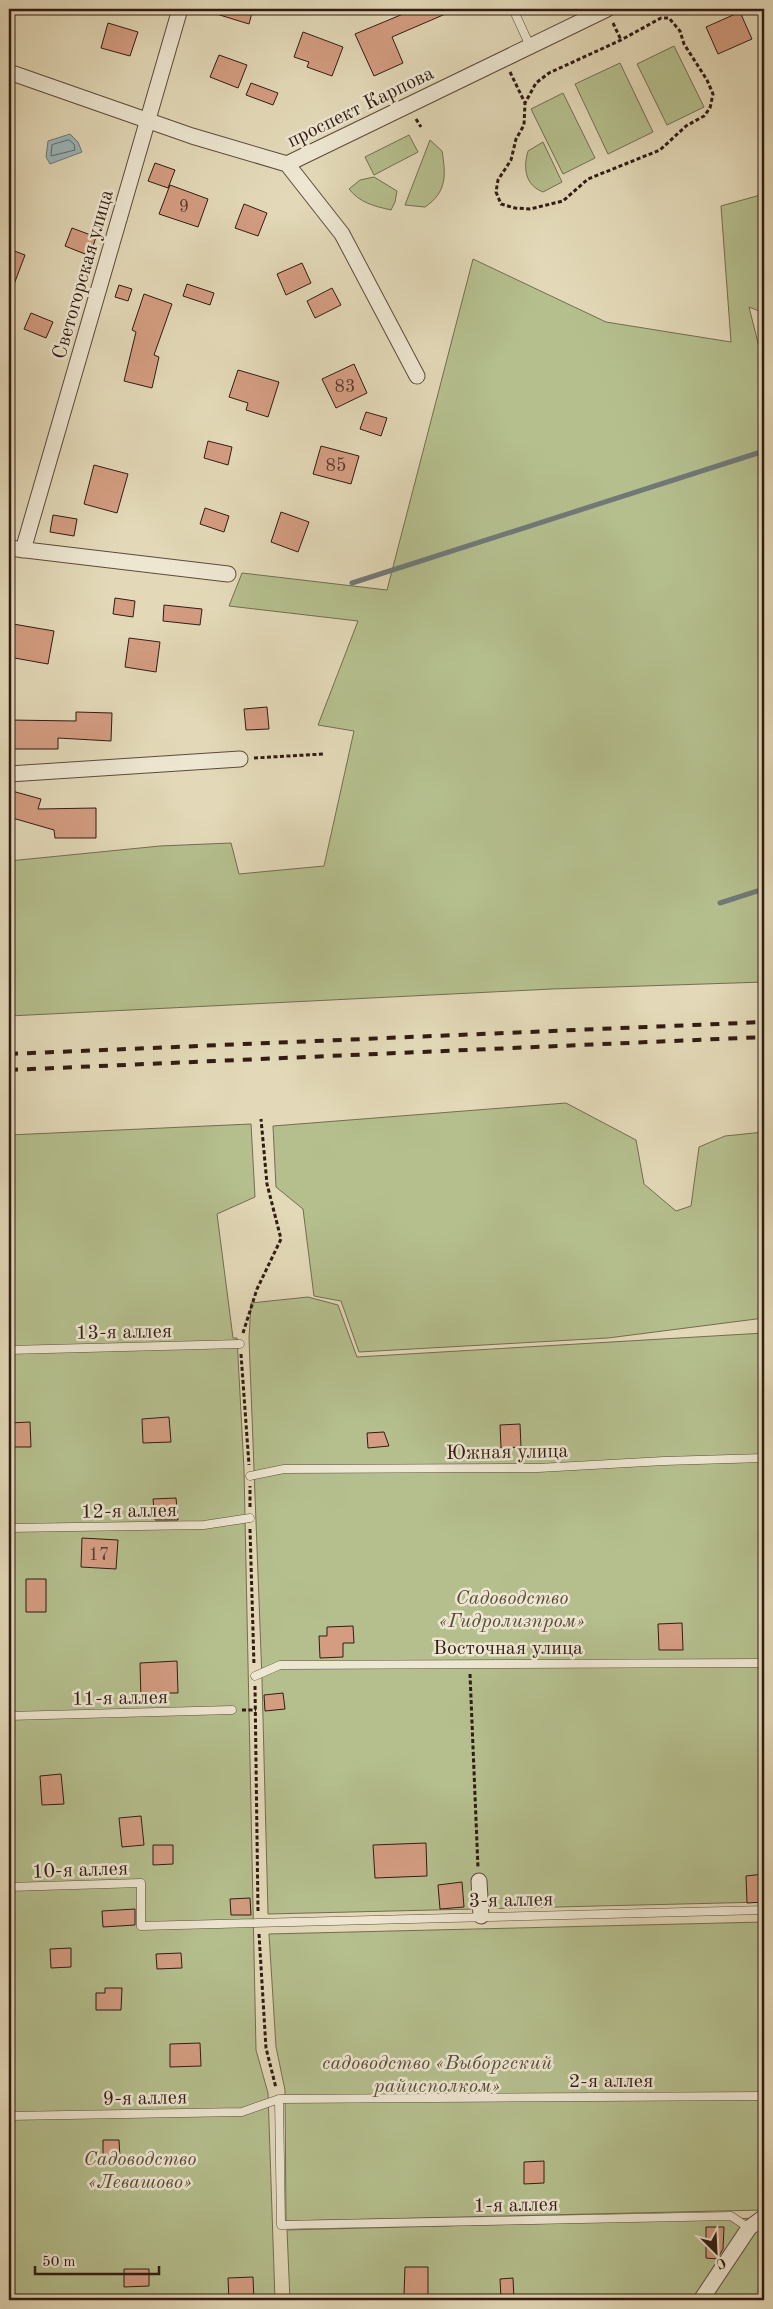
<svg xmlns="http://www.w3.org/2000/svg" width="773" height="2309" font-family="'Old Standard TT',serif">
	<rect width="100%" height="100%" fill="#e3d9b8"/>
	<filter id="stains"><feTurbulence type="fractalNoise" baseFrequency=".004" numOctaves="4"/><feColorMatrix values="0 0 0 0 .2 0 0 0 0 .09 0 0 0 0 .02 0 0 0 .5 -.17"/></filter>
	<radialGradient id="worn" r=".72"><stop offset=".6" stop-color="#630" stop-opacity="0"/><stop offset="1" stop-color="#630" stop-opacity=".3"/></radialGradient>
	<path fill="#b5bf8e" stroke="#736d50" d="M 674,46 L 704,107 L 667,125 L 637,64 Z
		M 620,63 L 653,132 L 608,154 L 575,84 Z
		M 563,93 L 595,158 L 563,174 L 531,109 Z
		M 409,135 L 418,152 L 374,175 L 365,157 Z
		M 430,140 L 442,151 C 446,175 447,192 425,207 L 405,205 Z
		M 543,142 L 562,182 L 543,192 C 525,185 523,168 528,151 Z
		M 374,177 L 397,191 L 395,202 L 391,210 C 374,206 360,203 349,189 L 360,180 Z
		M 764,194 L 764,313 L 749,307 L 764,367 L 764,982 L 552,989 L 9,1016 L 9,861 L 160,846 L 231,843 L 239,874 L 324,866 L 354,731 L 318,725 L 358,621 L 229,606 L 242,573 L 387,590 L 473,259 L 606,322 L 731,342 L 721,206 Z
		M 566,1103 L 636,1140 L 644,1184 L 676,1211 L 691,1206 L 699,1147 L 725,1136 L 764,1132 L 764,1318 L 608,1338 L 359,1352 L 341,1301 L 314,1296 L 303,1209 L 276,1187 L 273,1126 Z
		M 251,1124 L 255,1197 L 217,1214 L 233,1338 L 237,1338 L 244,1469 L 256,2050 L 268,2093 L 275,2300 L 9,2300 L 9,1135 Z
		M 308,1297 L 338,1305 L 357,1357 L 764,1333 L 764,1902 L 268,1914 L 262,1679 L 249,1338 L 251,1303 Z
		M 764,1922 L 763,2210 L 286,2221 L 285,2090 L 276,2047 L 269,1934 Z
		M 764,2218 L 764,2300 L 290,2300 L 287,2230 Z"/>
	<path fill="#9bb7bb" stroke="#717978" d="M 70,134 L 78,142 L 82,152 L 50,164 L 46,157 L 48,141 Z"/>
	<g fill="none" stroke-linecap="round" stroke-linejoin="round">
		<path stroke="#666967" stroke-width="1" d="M 69,140 L 74,144 L 75,150 L 51,156 L 52,145 Z"/>
		<path stroke="#717978" stroke-width="5" d="M 352,583 L 764,451
			M 720,903 L 764,889"/>
	</g>
	<path fill="#d49d82" stroke="#311b13" d="M 211,9 L 253,9 L 249,24 L 210,12 Z
		M 415,9 L 457,9 L 392,37 L 403,63 L 374,76 L 355,34 Z
		M 740,12 L 752,39 L 718,54 L 706,27 Z
		M 108,23 L 138,32 L 130,56 L 101,48 Z
		M 303,32 L 343,47 L 332,76 L 307,67 L 309,62 L 294,57 Z
		M 219,55 L 247,65 L 238,88 L 210,77 Z
		M 251,83 L 278,93 L 273,105 L 246,95 Z
		M 155,163 L 175,170 L 168,188 L 148,181 Z
		M 170,185 L 208,199 L 198,227 L 159,214 Z
		M 244,204 L 267,213 L 258,236 L 235,228 Z
		M 72,228 L 96,237 L 90,256 L 65,246 Z
		M 9,249 L 25,255 L 10,295 L 9,294 Z
		M 302,263 L 311,283 L 286,295 L 277,274 Z
		M 187,284 L 214,293 L 210,305 L 183,296 Z
		M 119,285 L 132,289 L 128,301 L 115,297 Z
		M 332,288 L 341,305 L 315,318 L 307,301 Z
		M 144,294 L 172,304 L 154,355 L 159,357 L 152,388 L 124,381 L 136,332 L 132,330 Z
		M 31,313 L 53,322 L 46,338 L 24,329 Z
		M 354,364 L 367,393 L 336,408 L 322,379 Z
		M 238,370 L 279,382 L 268,417 L 246,410 L 248,403 L 229,397 Z
		M 366,412 L 387,418 L 381,436 L 360,429 Z
		M 208,441 L 232,447 L 228,465 L 204,458 Z
		M 321,446 L 359,456 L 351,484 L 313,474 Z
		M 94,465 L 128,474 L 117,513 L 84,504 Z
		M 205,508 L 229,516 L 224,532 L 200,524 Z
		M 281,512 L 309,522 L 298,552 L 271,542 Z
		M 53,515 L 77,519 L 74,536 L 50,532 Z
		M 115,598 L 135,601 L 133,617 L 113,614 Z
		M 164,605 L 202,609 L 200,625 L 163,621 Z
		M 13,624 L 54,631 L 48,664 L 9,657 Z
		M 129,638 L 160,642 L 156,672 L 125,667 Z
		M 267,707 L 269,729 L 246,730 L 244,709 Z
		M 76,712 L 112,713 L 111,741 L 58,738 L 58,749 L 10,749 L 10,720 L 76,721 Z
		M 12,791 L 41,799 L 38,809 L 96,808 L 96,838 L 55,838 L 54,830 L 9,817 L 9,804 Z
		M 169,1417 L 171,1442 L 143,1443 L 142,1419 Z
		M 30,1422 L 31,1447 L 9,1447 L 9,1423 Z
		M 520,1424 L 521,1447 L 501,1448 L 500,1425 Z
		M 384,1432 L 389,1446 L 368,1448 L 367,1433 Z
		M 176,1498 L 178,1520 L 155,1520 L 153,1499 Z
		M 82,1538 L 118,1540 L 116,1569 L 81,1567 Z
		M 26,1579 L 46,1579 L 46,1612 L 26,1612 Z
		M 682,1623 L 683,1650 L 659,1650 L 658,1624 Z
		M 353,1626 L 354,1643 L 343,1643 L 343,1657 L 320,1658 L 319,1636 L 327,1636 L 327,1627 Z
		M 177,1661 L 178,1693 L 163,1693 L 163,1699 L 141,1700 L 140,1663 Z
		M 283,1693 L 285,1709 L 265,1711 L 264,1695 Z
		M 61,1774 L 64,1804 L 42,1805 L 40,1776 Z
		M 141,1816 L 144,1845 L 122,1847 L 119,1818 Z
		M 426,1843 L 427,1876 L 375,1878 L 373,1845 Z
		M 153,1845 L 173,1845 L 173,1864 L 153,1865 Z
		M 764,1874 L 764,1902 L 747,1903 L 746,1876 Z
		M 462,1882 L 464,1907 L 440,1909 L 438,1885 Z
		M 250,1898 L 251,1915 L 231,1915 L 230,1899 Z
		M 135,1909 L 135,1925 L 103,1927 L 102,1911 Z
		M 71,1948 L 71,1967 L 51,1968 L 50,1949 Z
		M 181,1953 L 182,1968 L 157,1969 L 156,1954 Z
		M 105,1988 L 122,1988 L 121,2010 L 96,2010 L 96,1993 L 105,1993 Z
		M 200,2043 L 201,2066 L 170,2067 L 170,2044 Z
		M 103,2140 L 119,2140 L 120,2158 L 103,2158 Z
		M 544,2161 L 544,2183 L 524,2184 L 524,2162 Z
		M 706,2227 L 724,2227 L 723,2249 L 717,2259 L 706,2258 Z
		M 405,2267 L 428,2267 L 428,2295 L 404,2295 Z
		M 124,2269 L 149,2269 L 149,2286 L 124,2287 Z
		M 253,2277 L 254,2300 L 229,2300 L 228,2278 Z
		M 513,2278 L 514,2299 L 501,2299 L 500,2279 Z"/>
	<g fill="none" stroke-linecap="round" stroke-linejoin="round">
		<defs>
			<path id="lane" d="M 513,9 L 530,46
				M 9,1350 L 240,1344
				M 250,1476 L 284,1469 L 538,1468 L 664,1461 L 764,1458
				M 9,1528 L 204,1525 L 250,1518
				M 255,1676 L 280,1665 L 764,1663
				M 9,1716 L 232,1710
				M 9,1887 L 141,1883 L 141,1926 L 764,1910
				M 279,2099 L 281,2225 L 731,2216 L 749,2228
				M 9,2116 L 242,2112 L 279,2099 L 764,2096"/>
			<path id="street" d="M 9,72 L 192,136 L 287,164 L 607,9
				M 287,164 L 342,234 L 417,376
				M 9,548 L 228,574
				M 23,550 L 180,9
				M 9,774 L 240,759
				M 479,1881 L 481,1916
				M 701,2300 L 749,2228 L 764,2217"/>
		</defs>
		<use href="#lane" stroke="#5e4a3c" stroke-width="9"/>
		<use href="#street" stroke="#5e4a3c" stroke-width="17"/>
		<path stroke="#311b13" stroke-width="3" stroke-dasharray="4 2.5" stroke-linecap="butt" d="M 613,23 L 621,40
			M 510,72 L 525,103 L 524,125 L 516,139 L 511,160 L 498,180 L 496,192 L 501,204 L 515,208 L 530,209 L 563,201 L 588,179 L 660,150 L 686,126 L 704,116 L 710,108 L 713,94 L 707,80 L 684,44 L 680,31 L 669,18 L 661,18 L 621,40 L 549,73 L 536,83 L 525,103
			M 416,119 L 421,127
			M 254,758 L 323,754
			M 243,1333 L 257,1289 L 281,1239 L 267,1184 L 261,1119
			M 241,1354 L 249,1465
			M 250,1507 L 250,1486
			M 250,1529 L 254,1665
			M 470,1674 L 478,1868
			M 255,1686 L 258,1912
			M 242,1710 L 256,1710
			M 259,1934 L 266,2048 L 276,2088"/>
		<use href="#lane" stroke="#ede6d1" stroke-width="8"/>
		<use href="#street" stroke="#ede6d1" stroke-width="15"/>
		<path stroke="#311b13" stroke-width="4" stroke-dasharray="9 9" stroke-linecap="butt" d="M 9,1054 L 764,1022
			M 9,1070 L 764,1037"/>
	</g>
	<g text-anchor="middle" stroke-width="5" stroke-linejoin="round" paint-order="stroke">
		<g font-size="18" fill="#5a3c2f">
			<text x="184" y="212">9</text>
			<text x="345" y="392">83</text>
			<text x="336" y="471">85</text>
			<text x="99" y="1560">17</text>
		</g>
		<g font-size="20" fill="#311b13" stroke="#ede6d1">
			<text transform="translate(360 106) rotate(-26)" y="7">проспект Карпова</text>
			<text transform="translate(82 274) rotate(-74)" y="7">Светогорская улица</text>
			<text transform="translate(124 1331) rotate(-1)" y="7">13-я аллея</text>
			<text transform="translate(507 1451) rotate(-1)" y="7">Южная улица</text>
			<text transform="translate(129 1510) rotate(-1)" y="7">12-я аллея</text>
			<text x="508" y="1654">Восточная улица</text>
			<text transform="translate(120 1697) rotate(-1)" y="7">11-я аллея</text>
			<text transform="translate(80 1869) rotate(-2)" y="7">10-я аллея</text>
			<text transform="translate(511 1899) rotate(-1)" y="7">3-я аллея</text>
			<text x="611" y="2087">2-я аллея</text>
			<text transform="translate(145 2097) rotate(-1)" y="7">9-я аллея</text>
			<text transform="translate(516 2204) rotate(-1)" y="7">1-я аллея</text>
		</g>
		<g font-size="20" font-style="italic" fill="#594c38" stroke="#ede6d1">
			<text x="512" y="1604">Садоводство<tspan x="512" dy="23">«Гидролизпром»</tspan></text>
			<text x="437" y="2069">садоводство «Выборгский<tspan x="437" dy="23">райисполком»</tspan></text>
			<text x="140" y="2165">Садоводство<tspan x="140" dy="23">«Левашово»</tspan></text>
		</g>
	</g>
	<rect width="773" height="2309" fill="none" stroke="#e3d9b8" stroke-width="30"/>
	<rect x="10" y="10" width="753" height="2289" fill="none" stroke="#311b13" stroke-width="2.5"/>
	<rect x="15" y="15" width="743" height="2279" fill="none" stroke="#311b13"/>
	<g transform="translate(716 2252) rotate(156)" stroke="#ede6d1" stroke-width="4" paint-order="stroke">
	<path d="M0-4L9 19L0 12L-9 19Z" fill="#311b13"/>
	<text y="-8" font-size="14" font-weight="bold" text-anchor="middle" fill="#311b13">С</text>
	</g>
	<path d="M35 2266v8h124v-8" fill="none" stroke="#311b13" stroke-width="2.5"/>
	<text x="42" y="2266" font-size="15" fill="#311b13" stroke="#ede6d1" stroke-width="4" paint-order="stroke">50 m</text>
	<rect width="100%" height="100%" filter="url(#stains)"/>
	<rect width="100%" height="100%" fill="url(#worn)"/>
</svg>
